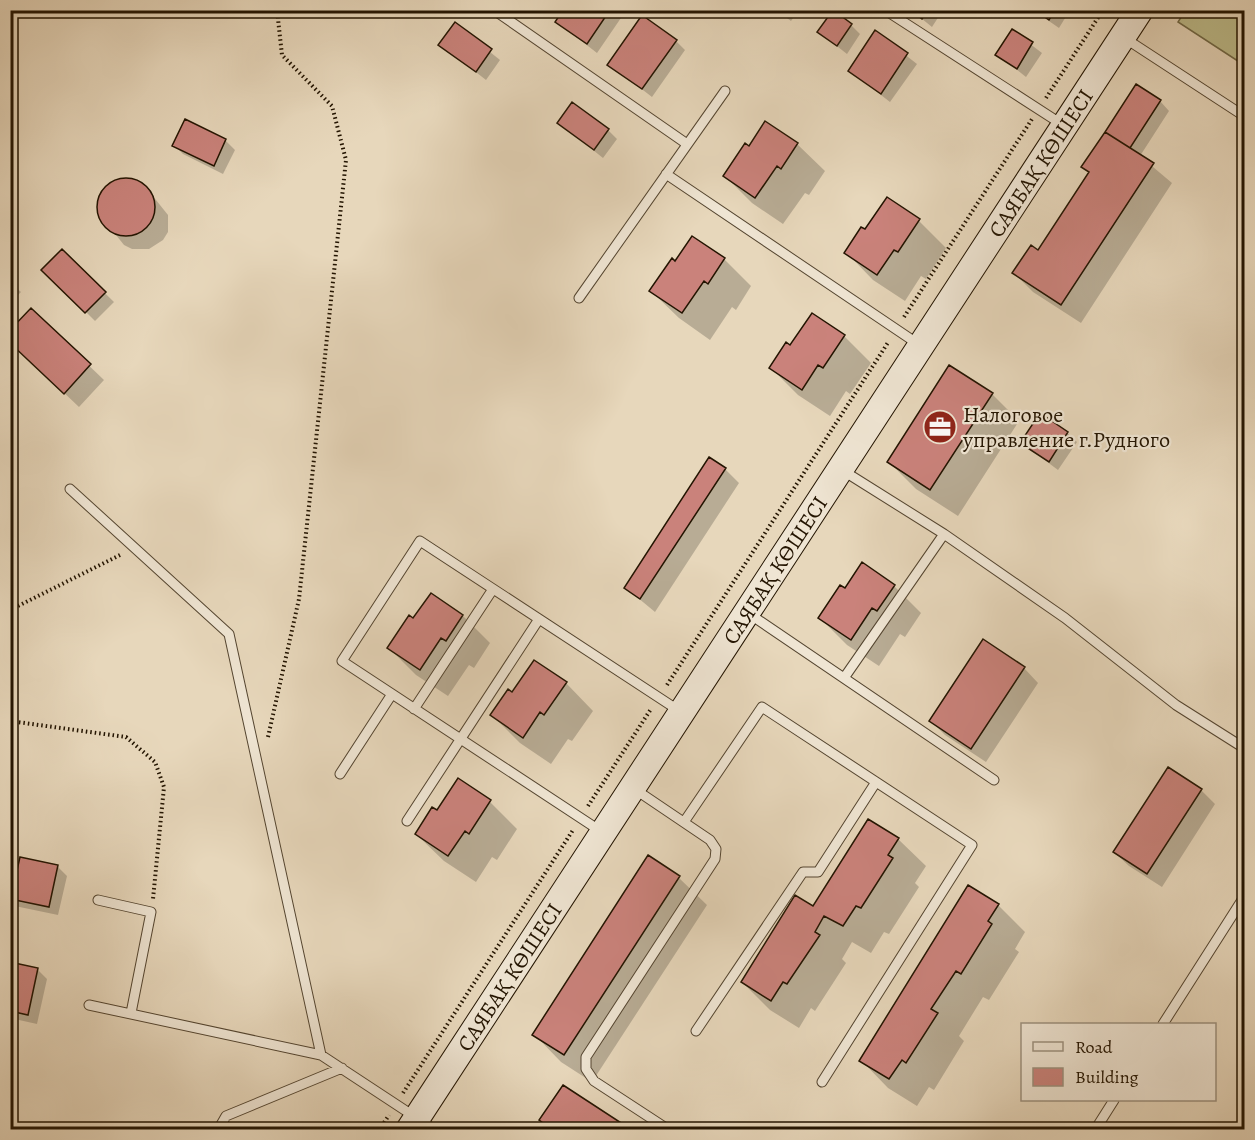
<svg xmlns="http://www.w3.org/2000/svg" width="1255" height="1140" font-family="Alegreya,serif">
	<rect width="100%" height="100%" fill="#e7d7bb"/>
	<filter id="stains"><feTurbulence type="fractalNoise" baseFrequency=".00333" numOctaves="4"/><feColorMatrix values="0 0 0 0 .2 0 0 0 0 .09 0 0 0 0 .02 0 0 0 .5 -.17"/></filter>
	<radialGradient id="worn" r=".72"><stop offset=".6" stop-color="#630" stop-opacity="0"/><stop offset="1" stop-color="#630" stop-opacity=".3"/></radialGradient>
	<path fill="#bdbc8b" stroke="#706846" stroke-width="1.5" d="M 1185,11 L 1244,11 L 1244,65 L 1178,22 Z"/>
	<path fill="#0003" d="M 565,10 L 618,10 L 623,15 L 597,53 L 557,22 Z
		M 776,10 L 799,10 L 791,21 Z
		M 911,10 L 943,10 L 932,27 Z
		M 1033,10 L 1070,10 L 1059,28 Z
		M 455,24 L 500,60 L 486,80 L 440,44 Z
		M 851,25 L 860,34 L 847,54 L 819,32 Z
		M 1013,31 L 1042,53 L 1026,77 L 997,54 Z
		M 876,32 L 917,64 L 890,102 L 850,71 Z
		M 676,41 L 685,50 L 652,97 L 609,64 Z
		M 1160,101 L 1169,111 L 1140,156 L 1172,183 L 1081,323 L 1033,292 L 1014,273 L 1038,252 L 1089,173 L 1083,167 Z
		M 559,123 L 608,130 L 617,139 L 603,158 Z
		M 225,140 L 235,150 L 223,174 L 183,154 L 174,145 Z
		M 797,144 L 825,171 L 809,195 L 805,193 L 783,224 L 752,203 L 725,176 L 749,148 Z
		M 128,180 L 144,185 L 168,215 L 168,232 L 163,240 L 149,249 L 132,249 L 124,245 L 100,215 L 100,198 L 111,185 Z
		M 919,221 L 946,248 L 926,279 L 921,276 L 905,301 L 873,280 L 846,252 L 866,231 Z
		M 62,251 L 114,302 L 95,321 L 44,270 Z
		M 724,259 L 751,286 L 736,310 L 732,307 L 710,340 L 679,318 L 651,291 L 676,263 Z
		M 10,282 L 21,292 L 10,303 Z
		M 31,310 L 104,380 L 79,407 L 20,351 Z
		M 844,336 L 871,363 L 850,394 L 846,391 L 830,416 L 798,395 L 771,368 L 790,347 Z
		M 992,394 L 1019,421 L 958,516 L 916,489 L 889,462 Z
		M 1067,433 L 1077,442 L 1058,470 L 1022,443 Z
		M 725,469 L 739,483 L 655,612 L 626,588 Z
		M 894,586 L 921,613 L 905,637 L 900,634 L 879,666 L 847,645 L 820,618 L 845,590 Z
		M 431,595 L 463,616 L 490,643 L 474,668 L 469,665 L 448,696 L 416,675 L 389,648 L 414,620 Z
		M 983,641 L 1024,668 L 1038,683 L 986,762 L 945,735 L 931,721 Z
		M 566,683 L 593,711 L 572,741 L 568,739 L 551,764 L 520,743 L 492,715 L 513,694 Z
		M 458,780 L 490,802 L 517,829 L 497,860 L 492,857 L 476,882 L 444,861 L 416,834 L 437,812 Z
		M 1201,790 L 1215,804 L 1162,887 L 1129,866 L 1114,852 Z
		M 898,839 L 926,866 L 915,883 L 919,887 L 889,934 L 884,932 L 871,953 L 852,942 L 842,959 L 846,963 L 815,1011 L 811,1008 L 799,1028 L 770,1010 L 742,982 L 814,908 Z
		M 648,857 L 679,878 L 707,905 L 592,1082 L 561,1062 L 534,1034 Z
		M 57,866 L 67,876 L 58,915 L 10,905 L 10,880 L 16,881 Z
		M 998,905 L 1025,932 L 1015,949 L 1019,952 L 989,1000 L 983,997 L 959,1036 L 964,1041 L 934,1090 L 929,1087 L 917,1106 L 888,1088 L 861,1060 Z
		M 10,964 L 38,970 L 47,979 L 37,1024 L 10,1018 Z"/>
	<path fill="#ca827b" stroke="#231401" stroke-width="1.5" d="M 563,10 L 610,10 L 587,44 L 555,22 Z
		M 833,10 L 852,24 L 837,46 L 817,32 Z
		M 910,10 L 928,10 L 922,19 Z
		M 1035,10 L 1055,10 L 1049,20 Z
		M 642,15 L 677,40 L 642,89 L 607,65 Z
		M 455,22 L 492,49 L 476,72 L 438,45 Z
		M 1012,29 L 1033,42 L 1017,69 L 995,55 Z
		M 875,30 L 908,53 L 881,94 L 848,71 Z
		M 1136,84 L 1161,100 L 1130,148 L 1105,132 Z
		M 572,102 L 609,129 L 594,150 L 557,123 Z
		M 185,119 L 226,139 L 214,166 L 172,146 Z
		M 765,121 L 798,143 L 781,169 L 777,166 L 755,198 L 723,176 L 745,143 L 749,146 Z
		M 1105,132 L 1154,163 L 1061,305 L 1012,273 L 1031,245 L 1038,250 L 1089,172 L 1081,167 Z
		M97 207a29 29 0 1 1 58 0a29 29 0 1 1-58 0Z
		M 887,197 L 920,219 L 898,252 L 894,250 L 877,275 L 844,253 L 861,227 L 865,229 Z
		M 692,236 L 725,258 L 708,284 L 704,281 L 682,313 L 649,291 L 672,258 L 675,261 Z
		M 62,249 L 106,292 L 85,313 L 41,270 Z
		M 31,308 L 91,364 L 64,394 L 10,343 L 10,330 Z
		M 812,313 L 845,335 L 823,368 L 818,365 L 802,390 L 769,368 L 786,342 L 790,345 Z
		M 949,365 L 993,393 L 930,490 L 887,462 Z
		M 1040,413 L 1068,432 L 1049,462 L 1020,443 Z
		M 709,457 L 726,468 L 640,599 L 624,588 Z
		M 862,562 L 895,585 L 877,611 L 872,608 L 851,640 L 818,618 L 840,585 L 845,588 Z
		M 431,593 L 463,615 L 446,641 L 441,638 L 420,670 L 387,648 L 409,615 L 413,618 Z
		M 983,639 L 1025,667 L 971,749 L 929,721 Z
		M 534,660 L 567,682 L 544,715 L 540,712 L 523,738 L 490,715 L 508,689 L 512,692 Z
		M 1168,767 L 1202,789 L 1147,874 L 1113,852 Z
		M 458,778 L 491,800 L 469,834 L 465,831 L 448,856 L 415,834 L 432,807 L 437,810 Z
		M 868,819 L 899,838 L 888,855 L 893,858 L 861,908 L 856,906 L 843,926 L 824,916 L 815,932 L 820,935 L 787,984 L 783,982 L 771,1001 L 741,982 L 795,895 L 813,906 Z
		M 648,855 L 680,876 L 564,1055 L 532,1035 Z
		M 20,857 L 58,865 L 49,907 L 10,899 L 10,878 L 15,879 Z
		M 968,885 L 999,904 L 988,921 L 992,924 L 961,974 L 956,971 L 931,1009 L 938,1013 L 906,1063 L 902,1060 L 889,1079 L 859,1061 Z
		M 10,962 L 38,968 L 28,1015 L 10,1011 Z
		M 563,1085 L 632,1130 L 553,1130 L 539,1120 Z"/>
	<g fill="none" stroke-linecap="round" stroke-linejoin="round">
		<defs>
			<path id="lane" d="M 494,10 L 687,144
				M 885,10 L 1063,125
				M 1123,37 L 1244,116
				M 666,174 L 921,346
				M 579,298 L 725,91
				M 842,470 L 944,534 L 1065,618 L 1176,705 L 1244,748
				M 70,489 L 229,634 L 321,1055
				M 748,613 L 994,780
				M 844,678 L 944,534
				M 414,709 L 493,589
				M 340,774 L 392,694
				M 633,788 L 710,840 L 716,849 L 715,859 L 586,1057 L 586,1069 L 594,1081 L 669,1130
				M 407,821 L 539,619
				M 684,822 L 762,707 L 972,845 L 822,1082
				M 602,832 L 342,661 L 420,541 L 681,712
				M 98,900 L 151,912 L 131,1013
				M 89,1005 L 321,1055 L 435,1130
				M 1163,1024 L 1244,897
				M 696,1031 L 803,872 L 818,872 L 876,782
				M 218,1130 L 226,1116 L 342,1068
				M 1095,1130 L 1114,1100"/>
			<g id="secondary">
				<path id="s1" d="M 409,1130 L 1140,10"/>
			</g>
		</defs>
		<use href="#lane" stroke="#544530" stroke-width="11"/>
		<use href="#secondary" stroke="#231401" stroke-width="28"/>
		<path stroke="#231401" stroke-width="4" stroke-dasharray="1.5 3" stroke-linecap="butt" d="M 1046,98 L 1103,10
			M 904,317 L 1032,119
			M 10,610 L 120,555
			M 667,685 L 889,341
			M 10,721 L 126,737 L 155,762 L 164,787 L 153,899
			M 268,737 L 299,599 L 346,160 L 332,106 L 282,55 L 277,10
			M 588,806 L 651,709
			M 403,1093 L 573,830
			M 379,1130 L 389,1115"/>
		<use href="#lane" stroke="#efe5d3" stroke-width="9"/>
		<use href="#secondary" stroke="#efe5d3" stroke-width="26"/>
	</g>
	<defs>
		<symbol id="office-disc" viewBox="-11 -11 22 22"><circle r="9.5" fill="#8f2418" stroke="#efe5d3"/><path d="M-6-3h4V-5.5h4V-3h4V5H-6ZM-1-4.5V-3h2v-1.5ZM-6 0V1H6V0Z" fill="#fff"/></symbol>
	</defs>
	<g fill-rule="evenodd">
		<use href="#office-disc" x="921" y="408" width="38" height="38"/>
	</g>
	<g text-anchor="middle" stroke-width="4.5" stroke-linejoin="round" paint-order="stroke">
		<g font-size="22" fill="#231401" stroke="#efe5d3">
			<text dy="8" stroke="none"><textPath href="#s1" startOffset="1155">САЯБАҚ КӨШЕСІ</textPath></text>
			<text dy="8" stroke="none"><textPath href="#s1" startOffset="669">САЯБАҚ КӨШЕСІ</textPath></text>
			<text dy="8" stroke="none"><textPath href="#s1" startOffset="183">САЯБАҚ КӨШЕСІ</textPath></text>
		</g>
		<g font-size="22" fill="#231401" stroke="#efe5d3" text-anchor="start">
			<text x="963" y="422">Налоговое<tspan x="963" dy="25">управление г.Рудного</tspan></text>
		</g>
	</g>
	<rect width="1255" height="1140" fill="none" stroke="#e7d7bb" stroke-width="36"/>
	<rect x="12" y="12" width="1231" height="1116" fill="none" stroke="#231401" stroke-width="3"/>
	<rect x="18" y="18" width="1219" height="1104" fill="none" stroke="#231401" stroke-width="1.5"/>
	<rect x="1021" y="1023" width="195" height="78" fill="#efe5d3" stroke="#9d917f" stroke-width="1.5"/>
	<rect x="1033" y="1042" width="30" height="9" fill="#efe5d3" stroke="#9d917f" stroke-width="1.5"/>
	<text x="1075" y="1053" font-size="18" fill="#231401">Road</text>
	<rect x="1033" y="1068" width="30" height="18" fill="#ca827b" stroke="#9d917f" stroke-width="1.5"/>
	<text x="1075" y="1083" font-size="18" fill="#231401">Building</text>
	<rect width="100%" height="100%" filter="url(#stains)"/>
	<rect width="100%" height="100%" fill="url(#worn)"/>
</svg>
